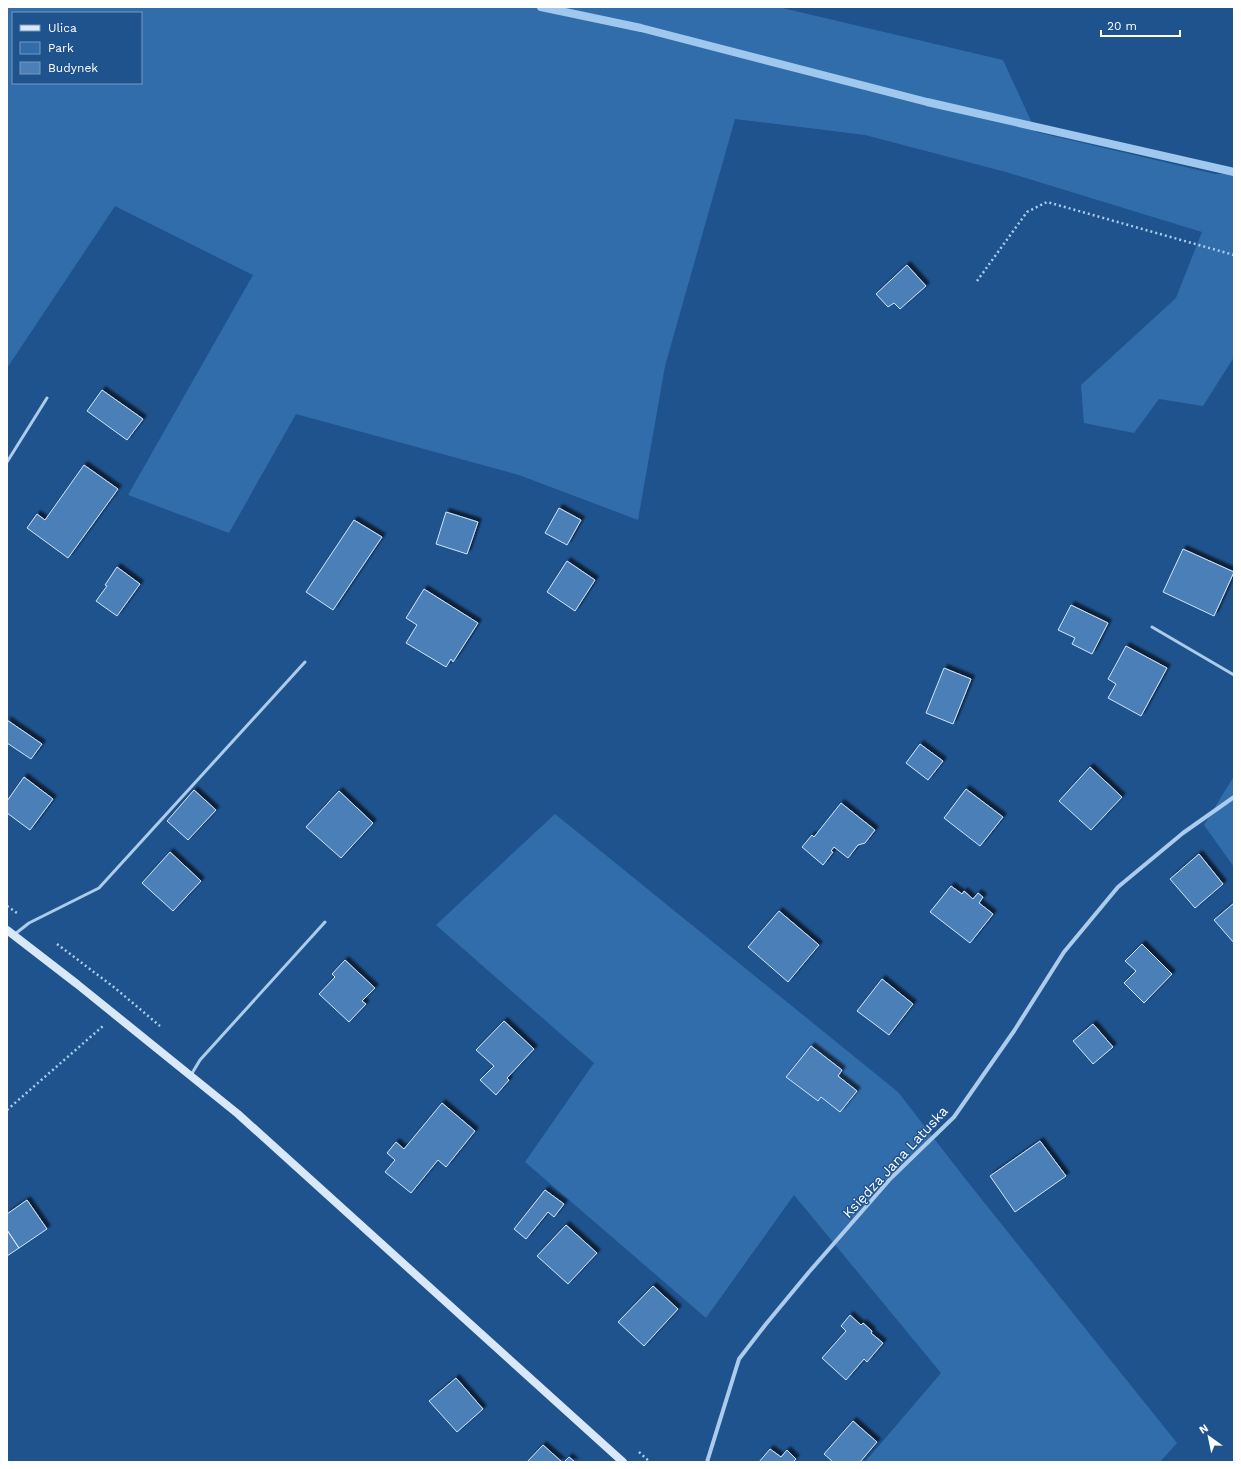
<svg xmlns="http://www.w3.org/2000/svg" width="1241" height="1469" font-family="'Work Sans',sans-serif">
	<defs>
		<filter id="shadow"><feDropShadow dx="3.5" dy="-3.5" stdDeviation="1" flood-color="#0009"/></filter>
	</defs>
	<rect width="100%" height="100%" fill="#1f538e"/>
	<path fill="#326dab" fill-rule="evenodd" d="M 7,7 L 778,7 L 1003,60 L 1036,132 L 1215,174 L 1234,174 L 1234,357 L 1203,406 L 1159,399 L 1134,433 L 1084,423 L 1081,385 L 1176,298 L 1202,232 L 1006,172 L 865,135 L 735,119 L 665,366 L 638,520 L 519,475 L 296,414 L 229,533 L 128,495 L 253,275 L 115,206 L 7,368 ZM 13,13 L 141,13 L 141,83 L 13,83 Z
		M 1234,776 L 1234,867 L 1204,825 Z
		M 555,814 L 898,1092 L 967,1181 L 1177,1443 L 1160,1462 L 865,1462 L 941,1373 L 794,1195 L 706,1318 L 525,1162 L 594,1063 L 436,925 Z"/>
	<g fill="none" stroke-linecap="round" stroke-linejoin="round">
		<path stroke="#a0c7ee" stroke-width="8" d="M 541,7 L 641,28 L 927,102 L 1234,172"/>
	</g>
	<path fill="#4b7fb7" stroke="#d2e5f9" filter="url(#shadow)" d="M 907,265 L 926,286 L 900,309 L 894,303 L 888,307 L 876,294 Z
		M 102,390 L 143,419 L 127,440 L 87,411 Z
		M 84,465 L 118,489 L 68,558 L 27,528 L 37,514 L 45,520 Z
		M 559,508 L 581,520 L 567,545 L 545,533 Z
		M 446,512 L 478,522 L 467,554 L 436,544 Z
		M 354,520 L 382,537 L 333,610 L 306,592 Z
		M 1183,549 L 1234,572 L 1214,616 L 1163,592 Z
		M 567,561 L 595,580 L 575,611 L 547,592 Z
		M 117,567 L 140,584 L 117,616 L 96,601 L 107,586 L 105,585 Z
		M 424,589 L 478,623 L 453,662 L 451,659 L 446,667 L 406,643 L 417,625 L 406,618 Z
		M 1071,605 L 1108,623 L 1092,654 L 1072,644 L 1075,638 L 1058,630 Z
		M 1126,646 L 1167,668 L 1141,716 L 1108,698 L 1116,684 L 1108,679 Z
		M 944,668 L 971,679 L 953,724 L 926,713 Z
		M 7,720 L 42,744 L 31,759 L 7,743 Z
		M 920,744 L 943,761 L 928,780 L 906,763 Z
		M 1090,767 L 1122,797 L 1091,830 L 1059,801 Z
		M 24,777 L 53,799 L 30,830 L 7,813 L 7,801 Z
		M 966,789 L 1003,817 L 980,846 L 944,818 Z
		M 194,790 L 216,810 L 188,840 L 167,821 Z
		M 339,791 L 373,823 L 341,858 L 306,827 Z
		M 841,803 L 875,830 L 865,843 L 858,845 L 848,858 L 834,847 L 831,851 L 833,852 L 823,865 L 802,847 L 812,835 L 814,837 Z
		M 170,852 L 201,881 L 173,911 L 142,883 Z
		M 1199,854 L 1223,884 L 1195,908 L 1170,879 Z
		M 951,886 L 962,894 L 964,891 L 973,899 L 978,893 L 983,897 L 979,903 L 993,914 L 970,943 L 930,912 Z
		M 1234,903 L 1234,943 L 1214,920 Z
		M 779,911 L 819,945 L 788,982 L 748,947 Z
		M 1142,944 L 1172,974 L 1144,1003 L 1124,983 L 1136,971 L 1125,961 Z
		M 345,960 L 375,988 L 362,1001 L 366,1004 L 349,1022 L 319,994 L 335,977 L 332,974 Z
		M 882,979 L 913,1004 L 889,1035 L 857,1011 Z
		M 504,1021 L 534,1049 L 507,1078 L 509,1080 L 496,1095 L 480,1080 L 494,1066 L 476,1050 Z
		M 1093,1024 L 1113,1047 L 1093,1064 L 1073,1041 Z
		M 811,1046 L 842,1070 L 838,1076 L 857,1091 L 840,1112 L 821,1097 L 818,1101 L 786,1077 Z
		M 442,1103 L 475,1131 L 446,1167 L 438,1160 L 411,1193 L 385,1172 L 395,1160 L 387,1153 L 396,1142 L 404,1149 Z
		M 1040,1141 L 1066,1176 L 1015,1212 L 990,1176 Z
		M 545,1190 L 564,1204 L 554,1217 L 548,1212 L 526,1239 L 514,1229 Z
		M 27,1200 L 47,1229 L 19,1248 L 7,1230 L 7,1214 Z
		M 566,1225 L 597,1253 L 568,1284 L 537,1256 Z
		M 7,1230 L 19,1248 L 7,1256 Z
		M 653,1286 L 678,1309 L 644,1346 L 618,1322 Z
		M 850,1315 L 861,1325 L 863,1323 L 872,1331 L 871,1333 L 883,1343 L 867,1362 L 864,1359 L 846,1380 L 822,1358 L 846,1331 L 841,1326 Z
		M 456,1378 L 483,1409 L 457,1432 L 429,1401 Z
		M 853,1421 L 877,1442 L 860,1462 L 833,1462 L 824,1454 Z
		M 543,1445 L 562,1462 L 527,1462 Z
		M 770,1449 L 781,1457 L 787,1450 L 796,1459 L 793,1462 L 759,1462 Z
		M 569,1457 L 575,1462 L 564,1462 Z"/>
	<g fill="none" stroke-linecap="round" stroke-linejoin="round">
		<path stroke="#adccec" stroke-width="2.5" stroke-dasharray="2 3" stroke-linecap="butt" d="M 977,281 L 1027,212 L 1047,202 L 1234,255
			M 7,906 L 17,913
			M 57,944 L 115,988 L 160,1026
			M 7,1110 L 103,1026
			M 639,1452 L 650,1462"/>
		<path stroke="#adccec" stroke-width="3" d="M 7,462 L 47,398
			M 1152,627 L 1234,675
			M 15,934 L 29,923 L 99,888 L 305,662
			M 191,1075 L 200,1060 L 325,922"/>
		<path stroke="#adccec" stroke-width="4" d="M 707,1462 L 739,1359 L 766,1324 L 809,1272 L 891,1178 L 954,1117 L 1014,1031 L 1064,952 L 1118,887 L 1183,833 L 1234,797"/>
		<path stroke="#d9e8f9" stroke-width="8" d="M 7,930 L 77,984 L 238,1114 L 623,1462"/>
	</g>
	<g text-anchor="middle" stroke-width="3" stroke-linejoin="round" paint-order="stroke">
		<g font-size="14" fill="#fff" stroke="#1f538e">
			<text transform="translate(895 1162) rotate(-47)" y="5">Księdza Jana Latuska</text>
		</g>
	</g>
	<rect width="1241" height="1469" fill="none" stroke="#ffffff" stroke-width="16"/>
	<rect x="12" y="12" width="130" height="72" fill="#1f538e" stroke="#7998bb"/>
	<rect x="20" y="25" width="20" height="6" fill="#d9e8f9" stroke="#7998bb"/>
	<text x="48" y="32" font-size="12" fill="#ffffff">Ulica</text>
	<rect x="20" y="42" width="20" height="12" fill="#326dab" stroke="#7998bb"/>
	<text x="48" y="52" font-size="12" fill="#ffffff">Park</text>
	<rect x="20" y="62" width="20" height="12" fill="#4b7fb7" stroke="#7998bb"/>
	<text x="48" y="72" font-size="12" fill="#ffffff">Budynek</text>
	<g transform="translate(1209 1437) rotate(327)" stroke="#1f538e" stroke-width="3" paint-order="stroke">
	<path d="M0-3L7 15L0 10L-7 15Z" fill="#ffffff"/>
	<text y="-6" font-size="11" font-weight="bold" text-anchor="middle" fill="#ffffff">N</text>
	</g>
	<path d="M1101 30v6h79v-6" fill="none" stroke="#ffffff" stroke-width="2"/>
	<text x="1107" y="30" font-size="12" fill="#ffffff" stroke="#1f538e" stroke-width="3" paint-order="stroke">20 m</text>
</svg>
